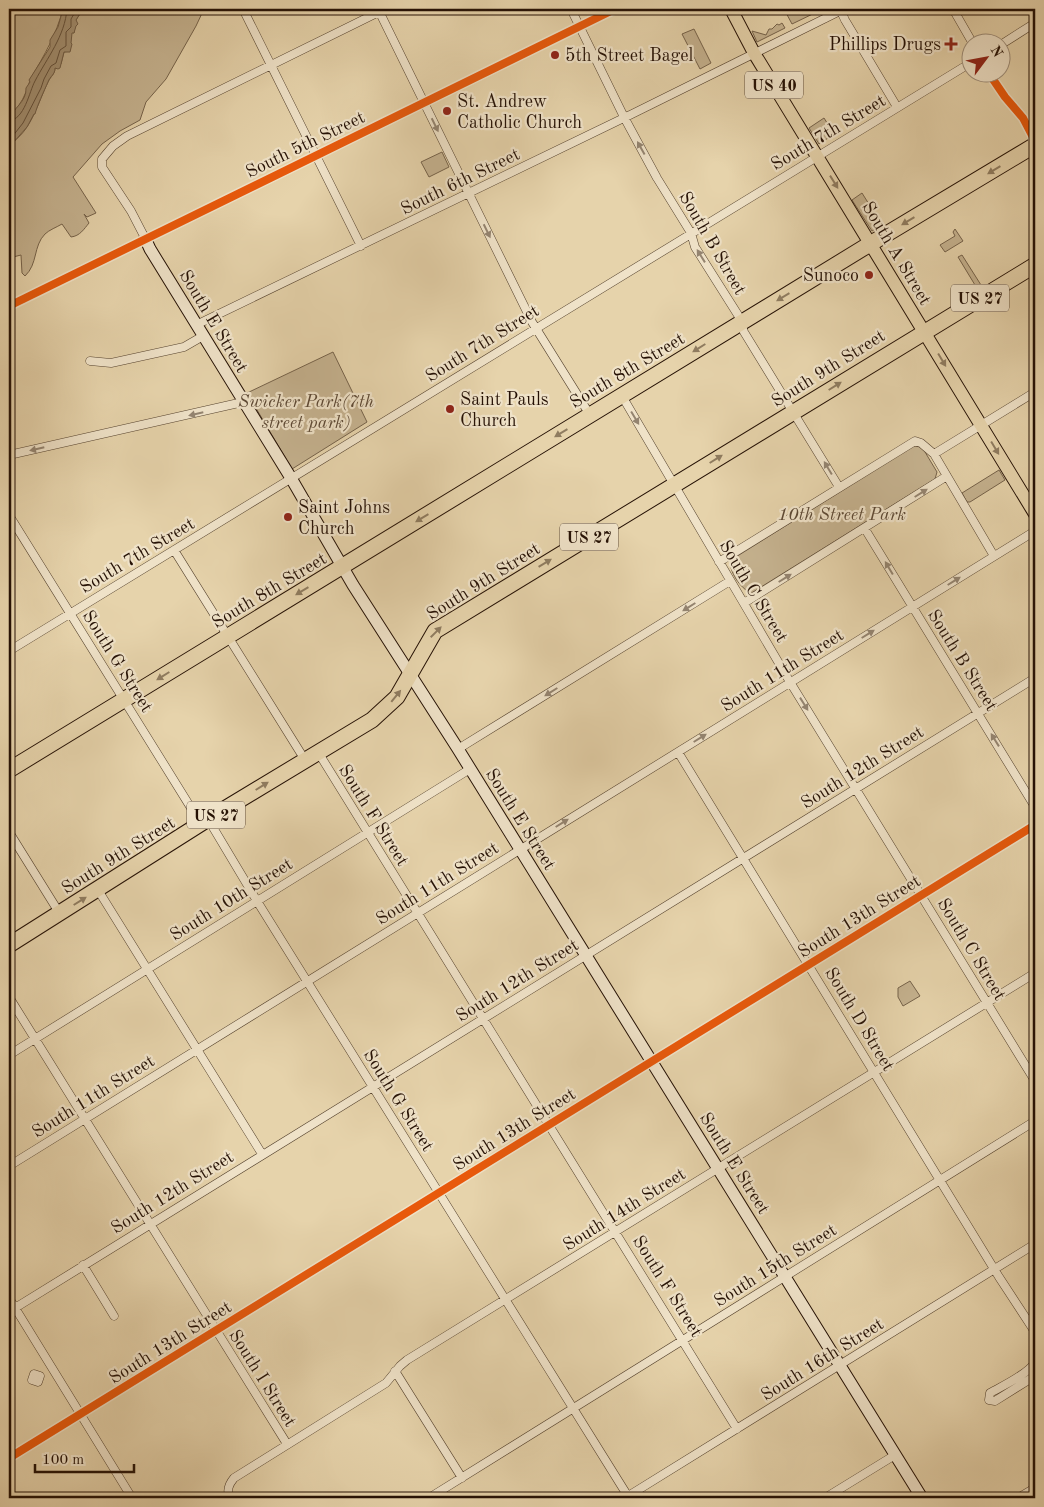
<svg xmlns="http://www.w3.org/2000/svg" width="1044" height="1507" font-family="'Old Standard TT',serif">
	<rect width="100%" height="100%" fill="#e6d3ab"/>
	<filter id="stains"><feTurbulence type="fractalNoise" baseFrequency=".004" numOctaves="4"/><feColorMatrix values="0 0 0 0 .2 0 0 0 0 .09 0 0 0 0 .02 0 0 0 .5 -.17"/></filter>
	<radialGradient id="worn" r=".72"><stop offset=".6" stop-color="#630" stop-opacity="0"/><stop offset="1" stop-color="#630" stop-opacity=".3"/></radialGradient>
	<path fill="#c5b28f" stroke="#75624a" d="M 9,9 L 63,9 C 56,35 45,54 31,78 C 29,82 28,88 26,92 C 22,102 16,110 9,118 Z
		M 83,9 L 204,9 L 196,26 L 166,79 L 146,102 L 140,120 L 120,131 L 102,144 L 73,177 L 96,213 L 87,217 L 84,214 L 89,223 C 84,229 80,236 71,237 L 62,224 C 57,227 49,230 45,234 C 33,246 38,264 25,276 L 22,273 L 21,255 L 9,258 L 9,144 C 31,133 38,102 48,82 C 51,76 55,74 55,68 L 61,64 L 64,52 L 70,51 L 71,35 L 72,32 L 74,33 L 76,20 Z
		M 784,9 L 823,9 L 792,24 Z
		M 782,23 L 785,28 L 757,42 L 752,31 L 766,35 L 769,29 L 772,29 L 777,24 L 779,25 Z
		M 694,29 L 711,63 L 700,69 L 682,34 Z
		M 824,118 L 834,134 L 819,144 L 809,128 Z
		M 442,152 L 449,167 L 429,177 L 421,162 Z
		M 862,193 L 882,225 L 872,231 L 852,200 Z
		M 955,229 L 963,241 L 945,252 L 940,245 L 955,236 L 953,232 Z
		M 962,255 L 981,285 L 971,291 L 970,289 L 975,285 L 958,257 Z
		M 333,352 L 367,422 L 292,469 L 247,393 Z
		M 913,446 L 922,447 L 937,472 L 935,479 L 753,592 L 751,593 C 741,589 728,571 731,560 Z
		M 999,470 L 1005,480 L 970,502 L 967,502 L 962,493 Z
		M 910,981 L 920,996 L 903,1006 L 898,997 L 898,988 Z"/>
	<path fill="#a49173" stroke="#715e47" d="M 63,9 L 83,9 L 76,20 L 78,24 L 76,26 L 74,33 L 72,33 L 71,43 L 72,44 L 70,52 L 64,52 L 60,68 L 58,69 L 55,68 C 55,75 50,76 48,82 C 44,91 37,106 35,114 L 34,114 L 27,127 L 12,144 L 9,144 C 9,136 7,126 9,119 C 12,109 27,102 26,88 L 30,82 L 29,80 L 50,47 L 50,40 L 58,27 Z"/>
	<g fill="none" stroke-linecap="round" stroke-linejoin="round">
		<path stroke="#64513c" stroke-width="1" d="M 9,121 C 25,119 29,92 35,81 C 47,58 65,36 67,9
			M 9,138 L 12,137 L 23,123 L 41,88 L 44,79 L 51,66 L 56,63 L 60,50 L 66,46 L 66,32 L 71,27 L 71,19 L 77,9"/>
		<defs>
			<path id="street" d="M 243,9 L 361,246
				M 378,9 L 532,322 L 590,415
				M 571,9 L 624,117 L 657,178 L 691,233 L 695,247 L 738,315 L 744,332 L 839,487
				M 840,9 L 845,20 L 897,107
				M 953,9 L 972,42
				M 1033,9 L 1035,13
				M 1002,44 L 1035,23
				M 988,72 L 1005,97 L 1023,118 L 1035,141
				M 145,238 L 131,211 L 102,167 L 102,159 L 113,146 L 127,136 L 385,9
				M 9,306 L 615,9
				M 196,325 L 632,114 L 844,9
				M 90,361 L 111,363 L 184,347 L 203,336
				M 622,396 L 790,682 L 1035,1081
				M 934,454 L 1035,392
				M 9,455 L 243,402
				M 9,515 L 201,824
				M 865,529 L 1035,807
				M 174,550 L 305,760
				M 719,562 L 915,441 L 921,443 L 934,454 L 994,556
				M 744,603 L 947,476
				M 9,651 L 972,62
				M 458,749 L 730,581
				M 318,752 L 737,1429
				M 678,752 L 999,1277 L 1035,1332
				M 208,819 L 257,901 L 629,1498
				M 9,832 L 60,914
				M 98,890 L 262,1154
				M 9,997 L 287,1444
				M 9,1055 L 470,769
				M 9,1166 L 1035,531
				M 83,1265 L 114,1316
				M 9,1298 L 132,1498
				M 15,1308 L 1035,678
				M 1035,1362 C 1029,1374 1002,1386 990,1393 L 989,1400 L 995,1401 L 1035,1376
				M 395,1371 L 462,1478
				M 34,1374 L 40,1376 L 38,1382 L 32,1380 Z
				M 9,1458 L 1035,825
				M 230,1498 C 226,1490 229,1484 234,1478 L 386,1383 L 400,1366 L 407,1360 L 1035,973
				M 429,1498 L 1035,1121
				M 625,1498 L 1035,1244
				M 825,1498 L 895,1455
				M 1018,1498 L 1035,1488"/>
			<path id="secondary" d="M 145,238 L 150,249 L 291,478 L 353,585 L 458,749 L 922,1498"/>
			<path id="primary" d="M 731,9 L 754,53 L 1035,514"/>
			<path id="highway" d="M 9,770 L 865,247 L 1035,145
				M 9,945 L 208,819 L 372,720 L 397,697 L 435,631 L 1035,265"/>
		</defs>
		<use href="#street" stroke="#55422e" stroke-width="9"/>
		<use href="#secondary" stroke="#251105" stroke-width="13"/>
		<use href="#primary" stroke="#251105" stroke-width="14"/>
		<use href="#highway" stroke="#251105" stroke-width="17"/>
		<use href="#street" stroke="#efe2c8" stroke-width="8"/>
		<use href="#secondary" stroke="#efe2c8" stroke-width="11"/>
		<use href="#primary" stroke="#e6d3ab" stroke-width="12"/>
		<use href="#highway" stroke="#e6d3ab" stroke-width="15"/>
		<defs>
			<path id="cycleway" d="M 988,72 L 1005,97 L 1023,118 L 1035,141
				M 9,306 L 615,9
				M 9,1458 L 1035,825"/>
		</defs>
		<use href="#cycleway" stroke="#efe2c8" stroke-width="11"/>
		<use href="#cycleway" stroke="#e8590c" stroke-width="8"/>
	</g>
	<defs><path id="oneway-solid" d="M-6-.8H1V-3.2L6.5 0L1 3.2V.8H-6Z" transform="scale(1.25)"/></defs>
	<g fill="#948470">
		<use href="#oneway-solid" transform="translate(435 125) rotate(64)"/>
		<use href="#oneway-solid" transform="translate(641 148) rotate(-119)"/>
		<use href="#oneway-solid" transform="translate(487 231) rotate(64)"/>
		<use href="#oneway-solid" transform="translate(701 256) rotate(-122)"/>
		<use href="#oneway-solid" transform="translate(196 414) rotate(167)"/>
		<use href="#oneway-solid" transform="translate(635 418) rotate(59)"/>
		<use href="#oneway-solid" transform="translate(37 449) rotate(167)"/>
		<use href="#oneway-solid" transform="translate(828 468) rotate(-121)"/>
		<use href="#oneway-solid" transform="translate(921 493) rotate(-32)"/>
		<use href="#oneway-solid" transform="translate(889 568) rotate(-121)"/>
		<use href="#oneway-solid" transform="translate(785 578) rotate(-32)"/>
		<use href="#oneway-solid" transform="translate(954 581) rotate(-32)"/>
		<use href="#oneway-solid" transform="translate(689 607) rotate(148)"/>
		<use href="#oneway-solid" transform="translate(868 634) rotate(-32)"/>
		<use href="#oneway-solid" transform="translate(551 692) rotate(148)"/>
		<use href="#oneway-solid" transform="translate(804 704) rotate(58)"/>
		<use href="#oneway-solid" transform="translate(700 738) rotate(-32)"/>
		<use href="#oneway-solid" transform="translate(995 740) rotate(-122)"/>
		<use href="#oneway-solid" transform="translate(562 823) rotate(-32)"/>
	</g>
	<g fill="#8f7c60">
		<use href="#oneway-solid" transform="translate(994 170) rotate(149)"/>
		<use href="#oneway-solid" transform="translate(834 182) rotate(58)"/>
		<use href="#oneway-solid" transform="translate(908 221) rotate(149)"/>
		<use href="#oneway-solid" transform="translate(783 297) rotate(149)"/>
		<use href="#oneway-solid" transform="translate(699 348) rotate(148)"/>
		<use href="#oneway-solid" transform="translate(942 360) rotate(59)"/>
		<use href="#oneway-solid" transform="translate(835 386) rotate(-32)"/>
		<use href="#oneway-solid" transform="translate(561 433) rotate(149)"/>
		<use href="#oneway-solid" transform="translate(995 448) rotate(59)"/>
		<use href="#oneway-solid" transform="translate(716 459) rotate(-32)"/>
		<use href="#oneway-solid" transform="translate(422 518) rotate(149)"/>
		<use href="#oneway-solid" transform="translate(545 563) rotate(-31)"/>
		<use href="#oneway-solid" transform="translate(302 591) rotate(149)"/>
		<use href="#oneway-solid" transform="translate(436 632) rotate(-45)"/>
		<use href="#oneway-solid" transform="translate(163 676) rotate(148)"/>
		<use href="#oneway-solid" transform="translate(396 696) rotate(-51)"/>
		<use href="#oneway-solid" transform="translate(262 786) rotate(-32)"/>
		<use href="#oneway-solid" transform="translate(80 901) rotate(-32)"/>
	</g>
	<g fill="#8f2418" stroke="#efe2c8" stroke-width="2">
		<path d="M948.5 36.5h5v5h5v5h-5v5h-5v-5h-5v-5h5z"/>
		<circle cx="555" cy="55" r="5"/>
		<circle cx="447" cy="111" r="5"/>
		<circle cx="869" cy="275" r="5"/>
		<circle cx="450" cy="409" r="5"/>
		<circle cx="288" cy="517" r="5"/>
	</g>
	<g text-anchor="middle" stroke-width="4.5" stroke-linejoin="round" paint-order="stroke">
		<g fill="#efe2c8" stroke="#625040" stroke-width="1">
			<rect x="745" y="71.5" width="58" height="27" rx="4"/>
			<rect x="951" y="284.5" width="58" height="27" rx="4"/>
			<rect x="560" y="523.5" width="58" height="27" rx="4"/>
			<rect x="187" y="801.5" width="58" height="27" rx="4"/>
		</g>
		<g font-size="16" font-weight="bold" fill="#251105">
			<text x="774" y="91">US 40</text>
			<text x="980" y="304">US 27</text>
			<text x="589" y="543">US 27</text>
			<text x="216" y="821">US 27</text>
		</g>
		<g font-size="18" fill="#251105" stroke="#efe2c8" text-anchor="start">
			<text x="941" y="50" text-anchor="end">Phillips Drugs</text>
			<text x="565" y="61">5th Street Bagel</text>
			<text x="457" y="107">St. Andrew<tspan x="457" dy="21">Catholic Church</tspan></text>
			<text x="859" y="281" text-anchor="end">Sunoco</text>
			<text x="460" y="405">Saint Pauls<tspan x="460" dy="21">Church</tspan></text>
			<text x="298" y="513">Saint Johns<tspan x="298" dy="21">Church</tspan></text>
		</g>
		<g font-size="18" fill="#251105" stroke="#efe2c8">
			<text transform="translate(828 132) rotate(-31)" y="6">South 7th Street</text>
			<text transform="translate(305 144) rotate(-26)" y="6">South 5th Street</text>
			<text transform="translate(460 181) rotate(-26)" y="6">South 6th Street</text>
			<text transform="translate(713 243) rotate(60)" y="6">South B Street</text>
			<text transform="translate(897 253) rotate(59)" y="6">South A Street</text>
			<text transform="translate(214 321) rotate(59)" y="6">South E Street</text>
			<text transform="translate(482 343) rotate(-32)" y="6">South 7th Street</text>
			<text transform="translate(828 368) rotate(-32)" y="6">South 9th Street</text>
			<text transform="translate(627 370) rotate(-31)" y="6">South 8th Street</text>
			<text transform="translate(137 555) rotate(-31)" y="6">South 7th Street</text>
			<text transform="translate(483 581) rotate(-32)" y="6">South 9th Street</text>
			<text transform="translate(269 590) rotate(-31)" y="6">South 8th Street</text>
			<text transform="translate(754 591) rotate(59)" y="6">South C Street</text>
			<text transform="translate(963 660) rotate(58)" y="6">South B Street</text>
			<text transform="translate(118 661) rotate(58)" y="6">South G Street</text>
			<text transform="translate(782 670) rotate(-32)" y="6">South 11th Street</text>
			<text transform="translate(862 767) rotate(-32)" y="6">South 12th Street</text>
			<text transform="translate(374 815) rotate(58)" y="6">South F Street</text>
			<text transform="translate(521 819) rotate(58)" y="6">South E Street</text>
			<text transform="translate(118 855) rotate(-32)" y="6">South 9th Street</text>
			<text transform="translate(437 883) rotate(-32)" y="6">South 11th Street</text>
			<text transform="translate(231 899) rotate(-32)" y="6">South 10th Street</text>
			<text transform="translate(859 916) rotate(-32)" y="6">South 13th Street</text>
			<text transform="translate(972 949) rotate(59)" y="6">South C Street</text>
			<text transform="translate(517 980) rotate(-32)" y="6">South 12th Street</text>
			<text transform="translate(860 1019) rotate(59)" y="6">South D Street</text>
			<text transform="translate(93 1096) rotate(-32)" y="6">South 11th Street</text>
			<text transform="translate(399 1100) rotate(58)" y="6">South G Street</text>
			<text transform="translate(514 1129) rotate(-32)" y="6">South 13th Street</text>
			<text transform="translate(735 1163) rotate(58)" y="6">South E Street</text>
			<text transform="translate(172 1192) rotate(-32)" y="6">South 12th Street</text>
			<text transform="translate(624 1209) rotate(-32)" y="6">South 14th Street</text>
			<text transform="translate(775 1265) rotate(-32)" y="6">South 15th Street</text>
			<text transform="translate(668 1286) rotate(58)" y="6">South F Street</text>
			<text transform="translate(170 1342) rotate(-32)" y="6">South 13th Street</text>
			<text transform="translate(822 1359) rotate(-32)" y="6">South 16th Street</text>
			<text transform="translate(263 1378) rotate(58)" y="6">South I Street</text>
		</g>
		<g font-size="18" font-style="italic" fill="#5d4935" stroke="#efe2c8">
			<text x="306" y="407">Swicker Park(7th<tspan x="306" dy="21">street park)</tspan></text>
			<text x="842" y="520">10th Street Park</text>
		</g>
	</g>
	<rect width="1044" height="1507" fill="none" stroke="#e6d3ab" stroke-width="30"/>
	<rect x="10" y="10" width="1024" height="1487" fill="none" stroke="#251105" stroke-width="2.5"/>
	<rect x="15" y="15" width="1014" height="1477" fill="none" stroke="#251105"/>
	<g transform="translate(986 58) rotate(58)"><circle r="24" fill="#efe2c8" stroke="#9e8e7a"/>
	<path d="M0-4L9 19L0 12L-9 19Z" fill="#8f2418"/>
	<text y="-8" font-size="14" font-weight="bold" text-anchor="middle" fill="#251105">N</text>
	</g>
	<path d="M35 1464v8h99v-8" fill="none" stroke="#251105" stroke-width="2.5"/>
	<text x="42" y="1464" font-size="15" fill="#251105" stroke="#efe2c8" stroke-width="4" paint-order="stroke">100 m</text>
	<rect width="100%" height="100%" filter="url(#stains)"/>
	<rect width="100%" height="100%" fill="url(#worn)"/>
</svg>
